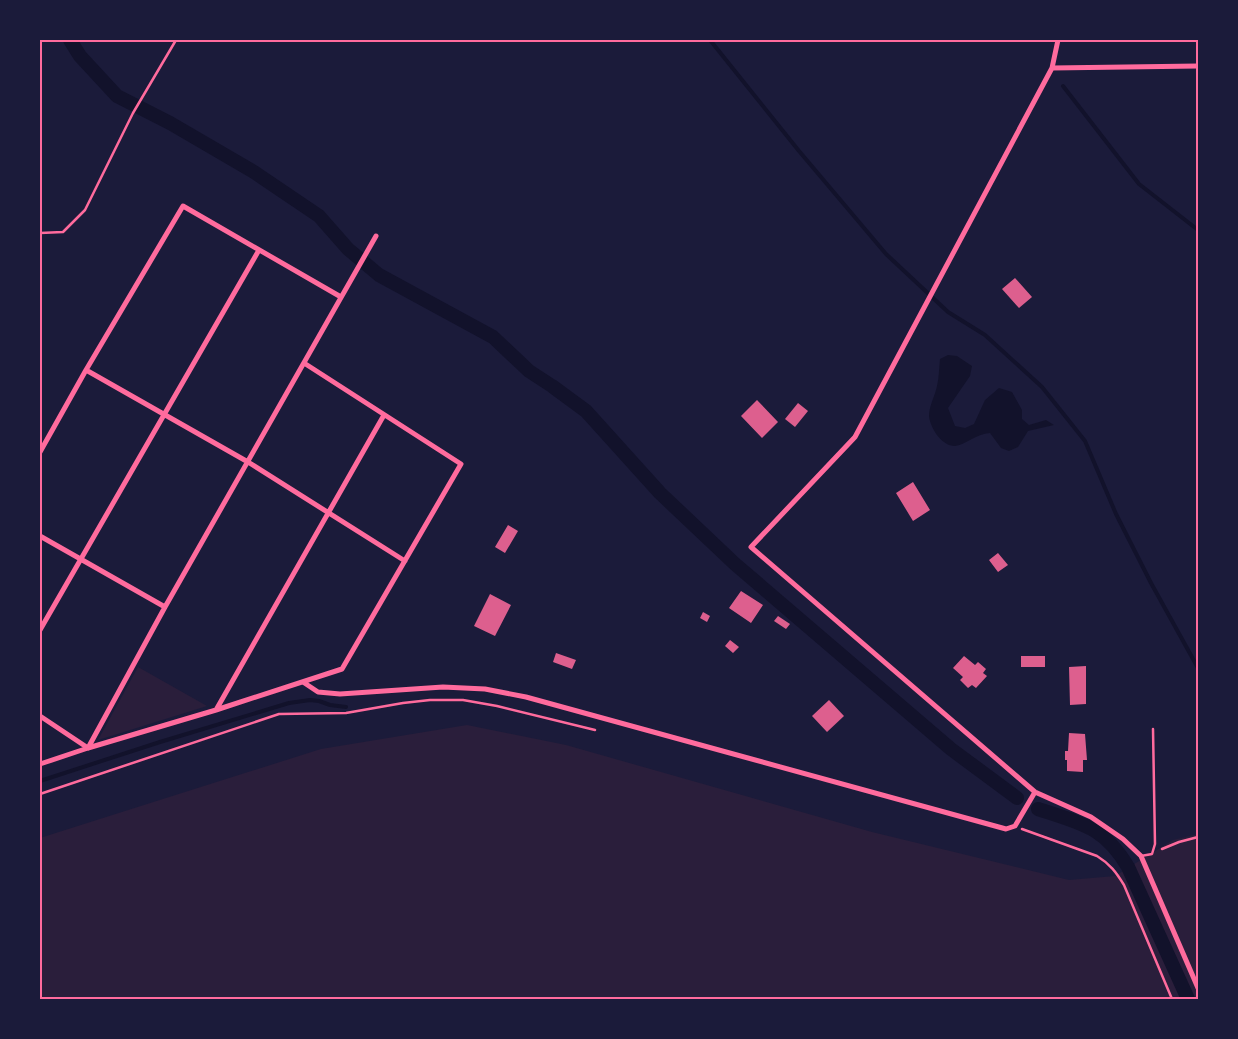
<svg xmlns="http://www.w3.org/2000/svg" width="1238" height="1039" font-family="'Roboto Condensed',sans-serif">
	<rect width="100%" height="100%" fill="#1b1b3a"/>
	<path fill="#2a1e3b" d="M 138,667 L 207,706 L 98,740 Z
		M 467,725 L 566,745 L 872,832 L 1069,880 L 1115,876 L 1173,840 L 1198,834 L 1198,999 L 40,999 L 40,838 L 321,749 Z"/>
	<path fill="#12122b" d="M 948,355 L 957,356 L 972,366 L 970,376 L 948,408 L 955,426 L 965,428 L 974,424 L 985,400 L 999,388 L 1012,392 L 1022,410 L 1022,419 L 1029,425 L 1046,420 L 1054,425 L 1028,431 L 1018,447 L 1009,451 L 1001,448 L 990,433 C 976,434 965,445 955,446 C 941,446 930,427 929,416 C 929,406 935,396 937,386 C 939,378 939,368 940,359 Z"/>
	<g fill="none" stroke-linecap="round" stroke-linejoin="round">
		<path stroke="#12122b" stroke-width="4" d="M 710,40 L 799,151 L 886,254 L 948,312 L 985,335 L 1042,387 L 1085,441 L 1116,514 L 1151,583 L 1198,668
			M 1063,86 L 1139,184 L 1198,230
			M 40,781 L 160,742 L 289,703 L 310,700 L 319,701 L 330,705 L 346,707"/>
		<path stroke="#12122b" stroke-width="14" d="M 70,40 L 80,56 L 117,96 L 170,123 L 254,172 L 319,216 L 348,249 L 379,275 L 493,337 L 529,371 L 552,386 L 586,411 L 660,493 L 735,564 L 951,749 L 1017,798
			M 1038,809 C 1080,823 1104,826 1128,867 L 1188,999"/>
	</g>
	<path fill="#dd5f8e" d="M 1015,278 L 1032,297 L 1019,308 L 1002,289 Z
		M 757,400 L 778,422 L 762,438 L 741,416 Z
		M 798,403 L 808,411 L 795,427 L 785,419 Z
		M 913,482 L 930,510 L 913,521 L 896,493 Z
		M 508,525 L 518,531 L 505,553 L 495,547 Z
		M 998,553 L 1008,565 L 998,572 L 989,560 Z
		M 741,591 L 763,605 L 751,623 L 729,608 Z
		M 490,594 L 511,605 L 495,636 L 474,626 Z
		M 703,612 L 710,616 L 707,622 L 700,618 Z
		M 778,616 L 790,624 L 786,629 L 774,621 Z
		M 730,640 L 739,647 L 733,653 L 725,646 Z
		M 556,653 L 576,660 L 572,669 L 553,662 Z
		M 964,656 L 975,665 L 978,662 L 986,669 L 983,673 L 987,676 L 976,688 L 972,685 L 968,688 L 960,680 L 963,677 L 953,668 Z
		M 1021,656 L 1045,656 L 1045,667 L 1021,667 Z
		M 1086,666 L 1086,704 L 1070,705 L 1069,667 Z
		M 829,700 L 844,716 L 827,732 L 812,716 Z
		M 1069,733 L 1085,734 L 1087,760 L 1083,760 L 1083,772 L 1067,771 L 1067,760 L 1065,760 L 1065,751 L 1068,751 Z"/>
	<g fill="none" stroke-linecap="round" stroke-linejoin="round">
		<path stroke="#ff6b9d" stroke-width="2.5" d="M 40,233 L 63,232 L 85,210 L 133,113 L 176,40
			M 40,794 L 279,714 L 346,713 L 403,703 L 430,700 L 463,700 L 497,706 L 595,730
			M 1022,829 L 1097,856 C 1110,864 1116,872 1124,885 L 1172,999
			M 1162,849 L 1179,842 L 1198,837"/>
		<path stroke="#ff6b9d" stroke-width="2.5" d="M 1141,856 L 1152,854 L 1155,844 L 1153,729"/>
		<path stroke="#ff6b9d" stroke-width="5" d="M 1198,66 L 1052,68 L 855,437 L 751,547 L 1035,792 L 1091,817 L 1123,839 L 1141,856 L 1198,988
			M 1052,68 L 1058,40
			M 86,370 L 248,462 L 405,561
			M 40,452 L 86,370 L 183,206 L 341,297
			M 40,536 L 165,607
			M 40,630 L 259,250
			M 303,682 L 318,692 L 340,694 L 443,687 L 485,689 L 526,697 L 1006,829 L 1015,826 L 1035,792
			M 216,710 L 384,415
			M 40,716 L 88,748 L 165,607 L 376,236
			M 40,764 L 88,748 L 216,710 L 342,669 L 461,464 L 304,363"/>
	</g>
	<rect width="1238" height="1039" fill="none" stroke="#1b1b3a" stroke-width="82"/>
	<rect x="41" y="41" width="1156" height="957" fill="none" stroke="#ff6b9d" stroke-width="2"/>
</svg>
